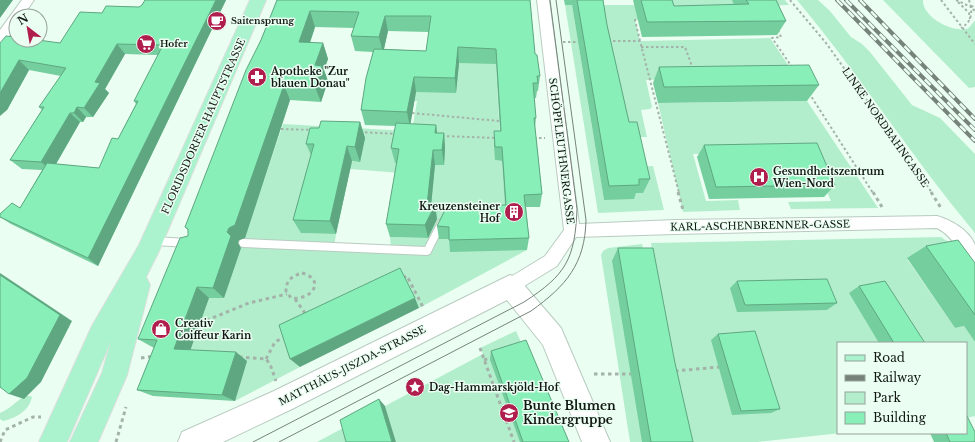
<svg xmlns="http://www.w3.org/2000/svg" width="975" height="442" font-family="'Libre Baskerville',serif">
	<rect width="100%" height="100%" fill="#ebfef2"/>
	<path fill="#b3eecc" fill-rule="evenodd" d="M 662,0 L 732,0 L 735,6 L 761,0 L 785,0 L 789,5 L 758,6 L 762,17 L 635,20 L 640,41 L 770,38 L 794,74 L 646,80 L 652,107 L 650,109 L 641,110 L 647,137 L 625,137 L 597,5 L 664,5 Z
		M 797,0 L 818,0 L 830,11 L 851,37 L 862,44 L 870,52 L 912,105 L 940,118 L 975,154 L 975,233 C 912,158 860,75 797,0 Z
		M 883,0 L 923,0 C 922,17 951,32 966,29 C 971,28 971,23 975,21 L 975,87 L 969,88 Z
		M 565,5 L 572,5 L 604,200 L 637,167 L 653,166 L 664,210 L 598,213 Z
		M 459,55 L 496,64 L 500,139 L 495,160 L 502,161 L 506,217 L 527,250 L 419,308 L 288,335 L 300,367 L 235,401 L 247,361 L 188,357 L 209,298 L 224,298 L 283,124 L 408,131 L 413,125 L 417,101 L 414,101 L 416,92 L 456,92 ZM 321,159 L 359,162 L 352,161 L 350,169 L 401,173 L 402,163 L 444,165 L 435,165 L 427,238 L 390,237 L 391,249 L 334,247 L 336,234 L 301,233 Z
		M 807,101 L 878,208 L 791,209 L 788,202 L 831,201 L 809,151 L 693,154 L 706,201 L 738,200 L 740,210 L 683,212 L 658,103 Z
		M 941,237 L 947,241 L 975,279 L 907,259 L 955,328 L 964,326 L 975,342 L 975,416 L 966,418 L 966,343 L 838,343 L 838,433 L 841,433 L 758,442 L 690,442 L 651,243 Z
		M 642,244 L 646,261 L 642,442 L 630,442 L 601,255 L 603,251 L 608,248 Z
		M 516,331 L 524,349 L 520,442 L 396,442 L 385,406 L 483,354 L 480,348 Z
		M 25,396 L 30,396 L 32,397 C 29,411 16,418 3,421 L 0,419 L 0,413 C 10,409 16,401 25,396 Z
		M 347,426 L 351,442 L 317,442 Z"/>
	<g fill="none" stroke-linecap="round" stroke-linejoin="round">
		<defs>
			<path id="lane" d="M 442,219 L 445,220 L 446,222 L 430,254 L 427,255 L 243,247 L 240,246 L 239,243 L 240,240 L 243,239 L 425,247 L 439,220 Z
				M 153,237 L 189,239 L 192,240 L 193,243 L 192,246 L 189,247 L 153,245 L 150,244 L 149,241 L 150,238 Z"/>
			<path id="street" d="M 22,0 L 34,0 L 23,16 L 16,16 C 16,26 10,40 0,43 L 0,30 Z
				M 537,0 L 549,0 L 579,224 L 675,220 L 937,216 C 951,220 969,230 975,245 C 975,250 975,258 975,264 C 962,259 955,237 937,228 L 675,234 L 576,237 L 557,266 L 516,291 L 510,293 L 504,291 L 502,286 L 504,281 L 545,256 L 564,230 Z"/>
			<path id="secondary" d="M 510,275 L 518,278 L 561,328 L 610,442 L 582,442 L 543,345 L 507,300 L 292,409 L 223,442 L 178,442 L 182,432 L 274,391 Z"/>
			<path id="primary" d="M 250,0 L 266,0 L 159,251 L 146,277 L 150,285 L 127,375 L 98,442 L 70,442 L 102,373 L 111,341 L 67,442 L 39,442 L 92,326 L 139,245 Z"/>
		</defs>
		<use href="#lane" stroke="#b8cbc0" stroke-width="2"/>
		<use href="#street" stroke="#b8cbc0" stroke-width="2"/>
		<use href="#secondary" stroke="#b8cbc0" stroke-width="2"/>
		<use href="#primary" stroke="#dedfde" stroke-width="2"/>
		<path stroke="#a4b3aa" stroke-width="2" stroke-dasharray="2.5 2.5" stroke-linecap="butt" d="M 790,0 L 826,43 L 919,173 L 932,193
			M 941,0 L 975,44
			M 956,0 L 971,7 C 972,16 970,23 961,28
			M 969,0 L 971,7 L 975,11
			M 958,2 L 969,13 L 970,19
			M 971,7 L 975,5
			M 778,30 L 781,37 L 772,38 L 792,67
			M 608,41 L 640,41 L 679,193
			M 640,41 L 635,20 L 641,20
			M 563,42 L 579,42
			M 641,47 L 685,47 L 693,69
			M 809,93 L 873,193
			M 412,113 L 499,121
			M 281,129 L 313,130
			M 360,132 L 397,134
			M 442,136 L 497,138
			M 534,138 L 545,138"/>
		<path stroke="#a4b3aa" stroke-width="3" stroke-dasharray="3.5 3.5" stroke-linecap="butt" d="M 678,192 L 683,210
			M 873,192 L 882,207
			M 931,192 L 941,208
			M 302,273 C 327,280 311,301 291,298 L 286,291 C 286,280 292,276 302,273 Z
			M 403,278 L 407,276 L 423,307
			M 295,299 L 307,316
			M 200,323 L 249,303 L 287,294
			M 480,348 L 514,442
			M 239,357 L 266,359 L 270,364 L 276,381
			M 141,358 L 154,356
			M 266,359 L 275,342 L 286,336
			M 484,360 L 493,357
			M 675,371 L 719,367
			M 594,374 L 631,374
			M 0,442 L 5,430 L 33,417 L 41,417
			M 116,442 L 126,407"/>
		<use href="#lane" fill="#fff" fill-rule="evenodd"/>
		<use href="#street" fill="#fff" fill-rule="evenodd"/>
		<use href="#secondary" fill="#fff" fill-rule="evenodd"/>
		<use href="#primary" fill="#aaf3ce" fill-rule="evenodd"/>
		<path stroke="#76837b" stroke-width="1" d="M 253,442 L 524,302 C 566,275 575,259 577,209 L 550,0
			M 279,442 L 531,311 C 566,286 585,264 586,220 L 556,0"/>
		<defs>
			<path id="rail" d="M 837,0 L 975,141
				M 846,0 L 975,130
				M 860,0 L 975,119"/>
		</defs>
		<use href="#rail" stroke="#76837b" stroke-width="4"/>
		<use href="#rail" stroke="#ebfef2" stroke-width="2.5" stroke-dasharray="8" stroke-linecap="butt"/>
	</g>
	<path fill="#75ce9e" fill-rule="evenodd" d="M 145,0 L 226,0 L 98,266 L 11,224 L 0,217 L 0,214 L 20,208 L 42,170 L 22,169 L 10,160 L 42,110 L 39,107 L 61,76 L 29,70 L 7,110 L 0,43 L 60,43 L 102,13 L 139,7 L 142,5 ZM 125,54 L 158,55 L 134,101 L 136,104 L 118,139 L 99,168 L 56,164 L 80,122 L 83,122 L 86,117 L 93,117 L 109,93 L 105,89 Z
		M 277,0 L 530,0 L 535,54 L 540,76 L 538,91 L 537,91 L 536,98 L 534,98 L 536,118 L 535,127 L 542,194 L 540,207 L 526,207 L 529,238 L 527,250 L 450,252 L 449,239 L 439,239 L 437,226 L 505,205 L 502,161 L 495,160 L 494,145 L 494,131 L 500,131 L 496,64 L 459,63 L 456,93 L 416,92 L 410,124 L 436,125 L 437,133 L 444,133 L 445,148 L 444,165 L 435,165 L 431,205 L 435,205 L 437,219 L 428,238 L 390,237 L 386,224 L 397,163 L 395,163 L 391,148 L 396,126 L 365,125 L 361,110 L 373,52 L 355,51 L 351,36 L 354,28 L 315,27 L 310,43 L 323,43 L 328,59 L 324,70 L 328,81 L 321,102 L 290,100 L 245,238 L 239,240 L 238,243 L 241,248 L 224,298 L 209,298 L 190,350 L 247,361 L 235,401 L 153,396 L 137,390 L 154,348 L 138,339 L 188,236 L 188,230 L 185,227 ZM 388,31 L 429,32 L 426,51 L 384,49 Z
		M 564,0 L 603,0 L 607,25 L 629,122 L 650,179 L 643,193 L 636,193 L 634,199 L 604,200 L 572,5 L 565,5 Z
		M 633,0 L 672,0 L 674,6 L 734,5 L 732,0 L 776,0 L 786,21 L 777,35 L 642,37 Z
		M 659,67 L 819,85 L 807,101 L 658,103 L 653,83 Z
		M 360,122 L 365,138 L 360,162 L 352,161 L 336,234 L 301,233 L 293,220 L 311,155 L 306,144 Z
		M 704,145 L 835,185 L 824,197 L 709,199 L 697,157 Z
		M 926,246 L 975,263 L 975,342 L 964,326 L 955,328 L 907,258 Z
		M 618,248 L 675,363 L 693,442 L 642,442 L 612,261 Z
		M 737,281 L 837,303 L 827,310 L 737,312 L 730,288 Z
		M 859,286 L 925,343 L 879,343 L 849,293 Z
		M 718,334 L 780,409 L 771,413 L 732,415 L 711,340 Z
		M 491,351 L 569,442 L 520,442 L 490,360 Z
		M 930,433 L 966,433 L 975,442 L 934,442 Z"/>
	<path fill="#5fa781" d="M 0,0 L 13,0 L 0,18 Z
		M 216,0 L 226,0 L 98,266 L 88,258 Z
		M 310,11 L 315,27 L 305,57 L 299,42 Z
		M 385,16 L 388,31 L 383,53 L 379,37 Z
		M 323,43 L 328,59 L 324,70 L 328,81 L 321,102 L 315,87 L 315,65 Z
		M 117,44 L 125,54 L 105,89 L 109,93 L 93,117 L 84,108 L 95,82 Z
		M 458,47 L 459,63 L 456,93 L 455,78 Z
		M 19,60 L 29,70 L 7,110 L 0,116 L 0,93 Z
		M 414,77 L 416,92 L 410,127 L 407,112 Z
		M 284,85 L 290,100 L 245,238 L 239,240 L 238,243 L 241,248 L 224,298 L 213,288 L 229,228 Z
		M 77,107 L 86,117 L 83,122 L 74,113 Z
		M 70,113 L 80,122 L 52,171 L 41,162 Z
		M 360,122 L 365,138 L 360,162 L 355,147 Z
		M 436,125 L 438,140 L 435,133 Z
		M 444,133 L 445,148 L 444,165 L 442,150 Z
		M 347,146 L 352,161 L 336,234 L 330,221 Z
		M 433,150 L 435,165 L 430,216 L 435,205 L 437,219 L 428,238 L 425,225 Z
		M 0,273 L 72,321 L 41,382 L 24,399 L 9,394 Z
		M 197,287 L 209,298 L 188,357 L 174,349 Z
		M 415,298 L 419,308 L 300,367 L 290,359 Z
		M 236,352 L 247,361 L 235,401 L 222,395 Z
		M 379,399 L 385,406 L 396,442 L 392,442 Z"/>
	<path fill="#88efb8" stroke="#5fa781" d="M 145,0 L 216,0 L 88,258 L 0,217 L 0,214 L 12,203 L 20,208 L 47,163 L 99,168 L 112,138 L 118,139 L 138,101 L 134,101 L 163,45 L 117,44 L 95,82 L 100,83 L 84,108 L 77,107 L 74,113 L 70,113 L 41,162 L 10,160 L 44,107 L 39,107 L 66,68 L 19,60 L 0,93 L 0,43 L 6,36 L 16,37 L 16,40 L 38,40 L 60,43 L 80,12 L 102,13 L 106,6 L 139,7 L 142,5 Z
		M 277,0 L 530,0 L 535,54 L 537,55 L 540,76 L 537,76 L 538,83 L 533,83 L 536,118 L 534,118 L 542,194 L 524,195 L 529,238 L 449,240 L 449,227 L 437,226 L 447,206 L 506,205 L 502,147 L 495,147 L 494,131 L 501,131 L 496,49 L 458,47 L 455,78 L 414,77 L 407,112 L 361,110 L 366,78 L 374,49 L 426,51 L 431,16 L 385,16 L 379,37 L 351,36 L 359,12 L 310,11 L 299,42 L 323,43 L 315,65 L 322,66 L 315,87 L 284,85 L 235,225 L 229,228 L 227,232 L 231,236 L 213,288 L 197,287 L 174,349 L 236,352 L 222,395 L 137,390 L 157,340 L 138,339 L 180,238 L 188,236 L 188,229 L 185,227 L 246,70 L 261,40 Z
		M 577,0 L 603,0 L 607,25 L 629,122 L 637,122 L 650,179 L 639,179 L 639,185 L 609,186 Z
		M 641,0 L 672,0 L 674,6 L 749,4 L 746,0 L 776,0 L 786,21 L 647,22 Z
		M 809,65 L 819,85 L 664,87 L 659,67 Z
		M 321,121 L 360,122 L 355,147 L 347,146 L 330,221 L 293,220 L 314,144 L 306,144 L 310,128 L 319,128 Z
		M 396,123 L 436,125 L 435,133 L 444,133 L 442,150 L 433,150 L 427,205 L 435,205 L 425,225 L 386,224 L 399,149 L 391,148 Z
		M 817,143 L 835,185 L 716,187 L 704,145 Z
		M 958,240 L 975,263 L 975,315 L 926,246 Z
		M 618,248 L 653,248 L 675,363 L 693,442 L 651,442 Z
		M 400,268 L 415,298 L 290,359 L 279,325 Z
		M 0,275 L 60,315 L 27,378 L 9,394 L 0,387 Z
		M 827,279 L 837,303 L 745,305 L 737,281 Z
		M 885,281 L 925,343 L 894,343 L 859,286 Z
		M 755,331 L 780,409 L 741,411 L 718,334 Z
		M 526,340 L 569,442 L 523,442 L 491,351 Z
		M 379,399 L 392,442 L 346,442 L 340,420 Z
		M 966,414 L 975,432 L 975,442 L 950,442 L 946,433 L 966,433 Z"/>
	<defs>
		<symbol id="cafe-disc" viewBox="-11 -11 22 22"><circle r="9.5" fill="#b01e4d" stroke="#ebfef2"/><path d="M-5.5-4.5H6V0H3Q3 3.5 0 3.5H-2.5Q-5.5 3.5-5.5 0ZM3-3.2v2h1.7v-2ZM-6 4.5H4V6H-6Z" fill="#fff"/></symbol>
		<symbol id="supermarket-disc" viewBox="-11 -11 22 22"><circle r="9.5" fill="#b01e4d" stroke="#ebfef2"/><path d="M-6-5.5h2.5l.6 2H6L4.5 2H-2.5L-4.4-4H-6ZM-1.5 3.2a1.3 1.3 0 1 0 .1 0ZM3 3.2a1.3 1.3 0 1 0 .1 0Z" fill="#fff"/></symbol>
		<symbol id="pharmacy-disc" viewBox="-11 -11 22 22"><circle r="9.5" fill="#b01e4d" stroke="#ebfef2"/><path d="M-2-6h4v4h4v4h-4v4h-4v-4h-4v-4h4Z" fill="#fff"/></symbol>
		<symbol id="hospital-disc" viewBox="-11 -11 22 22"><circle r="9.5" fill="#b01e4d" stroke="#ebfef2"/><path d="M-5-5h3v3.5h4V-5h3V5h-3V1.5h-4V5h-3Z" fill="#fff"/></symbol>
		<symbol id="building-disc" viewBox="-11 -11 22 22"><circle r="9.5" fill="#b01e4d" stroke="#ebfef2"/><path d="M-4-6H4V6H1V3H-1V6H-4ZM-2.5-4.3h1.7v1.8h-1.7ZM.8-4.3h1.7v1.8H.8ZM-2.5-1h1.7V.8h-1.7ZM.8-1h1.7V.8H.8Z" fill="#fff"/></symbol>
		<symbol id="shop-disc" viewBox="-11 -11 22 22"><circle r="9.5" fill="#b01e4d" stroke="#ebfef2"/><path d="M-5-2.5h2.3a2.7 3.5 0 0 1 5.4 0H5L5.5 6h-11ZM-1.5-2.5h3a1.5 2.3 0 0 0-3 0Z" fill="#fff"/></symbol>
		<symbol id="sight-disc" viewBox="-11 -11 22 22"><circle r="9.5" fill="#b01e4d" stroke="#ebfef2"/><path d="M0-6L1.8-2.2L6-1.7L2.9 1.2L3.7 5.4L0 3.3L-3.7 5.4L-2.9 1.2L-6-1.7L-1.8-2.2Z" fill="#fff"/></symbol>
		<symbol id="school-disc" viewBox="-11 -11 22 22"><circle r="9.5" fill="#b01e4d" stroke="#ebfef2"/><path d="M0-5L7-2L0 1L-7-2ZM-4 1L0 2.5L4 1V4Q0 6-4 4Z" fill="#fff"/></symbol>
	</defs>
	<g fill-rule="evenodd">
		<use href="#cafe-disc" x="206" y="10" width="22" height="22"/>
		<use href="#supermarket-disc" x="135" y="33" width="22" height="22"/>
		<use href="#pharmacy-disc" x="246" y="66" width="22" height="22"/>
		<use href="#hospital-disc" x="748" y="166" width="22" height="22"/>
		<use href="#building-disc" x="503" y="201" width="22" height="22"/>
		<use href="#shop-disc" x="150" y="318" width="22" height="22"/>
		<use href="#sight-disc" x="404" y="376" width="22" height="22"/>
		<use href="#school-disc" x="498" y="402" width="22" height="22"/>
	</g>
	<g text-anchor="middle" stroke-width="3" stroke-linejoin="round" paint-order="stroke">
		<g font-size="9" font-weight="bold" fill="#111713" stroke="#ebfef2" text-anchor="start">
			<text x="231" y="24">Saitensprung</text>
			<text x="160" y="47">Hofer</text>
		</g>
		<g font-size="10" font-weight="bold" fill="#111713" stroke="#ebfef2" text-anchor="start">
			<text x="271" y="75">Apotheke "Zur<tspan x="271" dy="12">blauen Donau"</tspan></text>
			<text x="773" y="175">Gesundheitszentrum<tspan x="773" dy="12">Wien-Nord</tspan></text>
			<text x="500" y="210" text-anchor="end">Kreuzensteiner<tspan x="500" dy="12">Hof</tspan></text>
			<text x="175" y="327">Creativ<tspan x="175" dy="12">Coiffeur Karin</tspan></text>
			<text x="429" y="391">Dag-Hammarskjöld-Hof</text>
		</g>
		<g font-size="10" fill="#111713" stroke="#ebfef2">
			<text transform="translate(203 126) rotate(-66)" y="4">FLORIDSDORFER HAUPTSTRASSE</text>
			<text transform="translate(886 127) rotate(55)" y="4">LINKE NORDBAHNGASSE</text>
			<text transform="translate(562 151) rotate(83)" y="4">SCHÖPFLEUTHNERGASSE</text>
			<text transform="translate(760 225) rotate(-1)" y="4">KARL-ASCHENBRENNER-GASSE</text>
			<text transform="translate(352 365) rotate(-27)" y="4">MATTHÄUS-JISZDA-STRASSE</text>
		</g>
		<g font-size="12" font-weight="bold" fill="#111713" stroke="#ebfef2" text-anchor="start">
			<text x="523" y="410">Bunte Blumen<tspan x="523" dy="14">Kindergruppe</tspan></text>
		</g>
	</g>
	<rect x="837" y="342" width="130" height="92" fill="#ebfef2" stroke="#94a299"/>
	<rect x="845" y="355" width="20" height="6" fill="#aaf3ce" stroke="#94a299"/>
	<text x="873" y="362" font-size="12" fill="#111713">Road</text>
	<rect x="845" y="375" width="20" height="6" fill="#76837b" stroke="#94a299"/>
	<text x="873" y="382" font-size="12" fill="#111713">Railway</text>
	<rect x="845" y="392" width="20" height="12" fill="#b3eecc" stroke="#94a299"/>
	<text x="873" y="402" font-size="12" fill="#111713">Park</text>
	<rect x="845" y="412" width="20" height="12" fill="#88efb8" stroke="#94a299"/>
	<text x="873" y="422" font-size="12" fill="#111713">Building</text>
	<g transform="translate(28 28) rotate(329)"><circle r="19" fill="#ebfef2" stroke="#94a299"/>
	<path d="M0-3L7 15L0 10L-7 15Z" fill="#b01e4d"/>
	<text y="-6" font-size="11" font-weight="bold" text-anchor="middle" fill="#111713">N</text>
	</g>
</svg>
